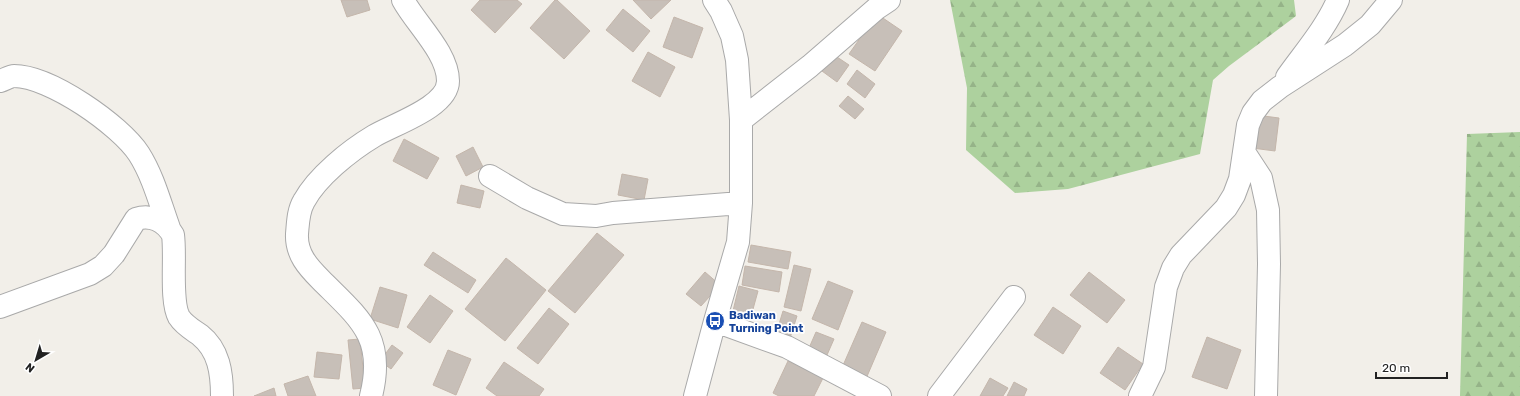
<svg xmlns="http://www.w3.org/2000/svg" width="1520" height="396" font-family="Rubik,sans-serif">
	<defs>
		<pattern id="forest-firs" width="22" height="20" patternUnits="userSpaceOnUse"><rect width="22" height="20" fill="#add19e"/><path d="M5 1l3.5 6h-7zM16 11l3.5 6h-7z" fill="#95b388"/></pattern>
	</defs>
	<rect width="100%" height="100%" fill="#f2efe9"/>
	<path fill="url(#forest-firs)" d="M 950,0 L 1294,0 L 1296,16 L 1229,66 L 1213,80 L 1200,154 L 1068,189 L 1015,193 L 966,150 L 967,88 Z
		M 1520,132 L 1520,396 L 1460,396 L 1467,134 Z"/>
	<path fill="#c7bfb8" stroke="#c4b6ab" d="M 341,0 L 367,0 L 370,10 L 347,17 Z
		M 480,0 L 517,0 L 522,4 L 495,33 L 471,10 Z
		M 555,0 L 557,0 L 590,31 L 564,59 L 530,28 Z
		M 633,0 L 671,0 L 651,19 Z
		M 623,9 L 650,31 L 633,52 L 606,30 Z
		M 877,14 L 902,31 L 875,71 L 849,54 Z
		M 674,17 L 703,28 L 692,58 L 663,47 Z
		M 648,52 L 675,67 L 660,97 L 632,81 Z
		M 834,55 L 849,65 L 837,82 L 822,71 Z
		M 857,70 L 875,84 L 865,98 L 847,84 Z
		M 848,96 L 864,109 L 855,119 L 839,106 Z
		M 1256,115 L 1279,118 L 1275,151 L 1252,148 Z
		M 404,139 L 439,158 L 427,179 L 393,161 Z
		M 473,147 L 483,167 L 466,176 L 456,156 Z
		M 622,174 L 648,179 L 644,200 L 618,195 Z
		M 461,185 L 484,191 L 480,208 L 457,203 Z
		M 597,233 L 624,255 L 575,313 L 548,291 Z
		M 751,245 L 791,252 L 788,269 L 748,262 Z
		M 433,252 L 476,280 L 468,293 L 424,265 Z
		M 506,258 L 546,290 L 505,341 L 465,309 Z
		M 794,265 L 811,269 L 801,311 L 784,307 Z
		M 745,266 L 782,272 L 779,292 L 742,285 Z
		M 705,272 L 720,285 L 701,306 L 686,294 Z
		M 1089,272 L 1125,300 L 1107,323 L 1070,295 Z
		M 828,281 L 853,291 L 838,330 L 812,319 Z
		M 739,286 L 758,291 L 750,320 L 732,315 Z
		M 380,287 L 407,295 L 398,328 L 370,319 Z
		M 430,295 L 453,311 L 430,343 L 407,327 Z
		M 1053,307 L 1081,326 L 1063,354 L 1034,335 Z
		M 549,308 L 569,324 L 538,364 L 517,348 Z
		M 783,311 L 797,316 L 790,338 L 776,334 Z
		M 862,322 L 886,332 L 865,381 L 841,370 Z
		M 816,332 L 834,339 L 827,355 L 809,348 Z
		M 1207,337 L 1241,350 L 1227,389 L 1192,377 Z
		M 360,339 L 365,388 L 353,389 L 348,340 Z
		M 392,345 L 403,353 L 391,369 L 380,361 Z
		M 1118,347 L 1143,364 L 1125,390 L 1100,373 Z
		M 448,350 L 471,359 L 456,395 L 433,385 Z
		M 317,352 L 342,355 L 339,379 L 314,377 Z
		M 788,361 L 823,378 L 814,396 L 779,396 L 773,393 Z
		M 504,362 L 544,389 L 539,396 L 497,396 L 486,388 Z
		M 308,376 L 316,396 L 288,396 L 284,384 Z
		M 990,378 L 1008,388 L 1003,396 L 980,396 Z
		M 1014,382 L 1027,389 L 1024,396 L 1007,396 Z
		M 274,388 L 276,396 L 254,396 Z"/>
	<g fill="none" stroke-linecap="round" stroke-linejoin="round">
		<defs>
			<path id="street" d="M 1287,77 C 1304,53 1326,28 1338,0
				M 0,81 C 4,80 10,76 14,76 C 50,76 120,125 139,154 C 153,176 160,203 169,228
				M 741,120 L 810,66 L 877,8 L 889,0
				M 1244,152 L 1261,178 L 1268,210 L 1269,264 L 1266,396
				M 490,176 L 527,198 L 563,214 L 596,216 L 613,213 L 741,203
				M 0,307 L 90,274 L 103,266 L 114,254 L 136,219 C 151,214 165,221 173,235 C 176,256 170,301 179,317 C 184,325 193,330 200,335 C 219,350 222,373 222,396
				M 715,321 L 787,347 L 880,396
				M 371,396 C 386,337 359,318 321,280 C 308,267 296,254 297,234 C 298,223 298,211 304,201 C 317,177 349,151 374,136 C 394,124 448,107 448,81 C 448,53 416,24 403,0
				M 695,396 L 715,321 L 738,242 L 741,203 L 741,120 L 737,60 L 732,36 L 721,11 L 714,0
				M 939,396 L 1014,297
				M 1140,396 L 1154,367 L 1166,287 L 1173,268 L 1181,255 L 1226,208 L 1234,195 L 1240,179 L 1248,125 L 1253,113 L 1262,101 L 1280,87 L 1345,45 L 1370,25 L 1391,0"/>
		</defs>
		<use href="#street" stroke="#a9a9a9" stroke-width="24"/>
		<use href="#street" stroke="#fff" stroke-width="22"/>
	</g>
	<defs>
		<symbol id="bus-disc" viewBox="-11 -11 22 22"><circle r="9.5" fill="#1a4fb4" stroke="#fff"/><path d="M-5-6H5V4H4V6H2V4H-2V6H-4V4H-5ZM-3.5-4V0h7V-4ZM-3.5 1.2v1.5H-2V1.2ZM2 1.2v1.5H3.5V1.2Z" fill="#fff"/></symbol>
	</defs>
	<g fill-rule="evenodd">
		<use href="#bus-disc" x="704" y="310" width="22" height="22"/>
	</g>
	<g text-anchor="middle" stroke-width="3.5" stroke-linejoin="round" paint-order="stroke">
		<g font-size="11" font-weight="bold" fill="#164399" stroke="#fff" text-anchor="start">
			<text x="729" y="319">Badiwan<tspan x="729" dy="13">Turning Point</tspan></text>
		</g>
	</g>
	<g transform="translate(36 360) rotate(218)" stroke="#ffffff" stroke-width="3" paint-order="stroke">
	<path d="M0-3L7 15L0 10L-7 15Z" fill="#222222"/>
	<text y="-6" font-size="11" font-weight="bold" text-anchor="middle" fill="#222222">N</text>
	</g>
	<path d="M1376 372v6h71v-6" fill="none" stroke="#222222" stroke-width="2"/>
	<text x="1382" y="372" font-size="12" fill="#222222" stroke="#ffffff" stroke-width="3" paint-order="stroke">20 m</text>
</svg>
